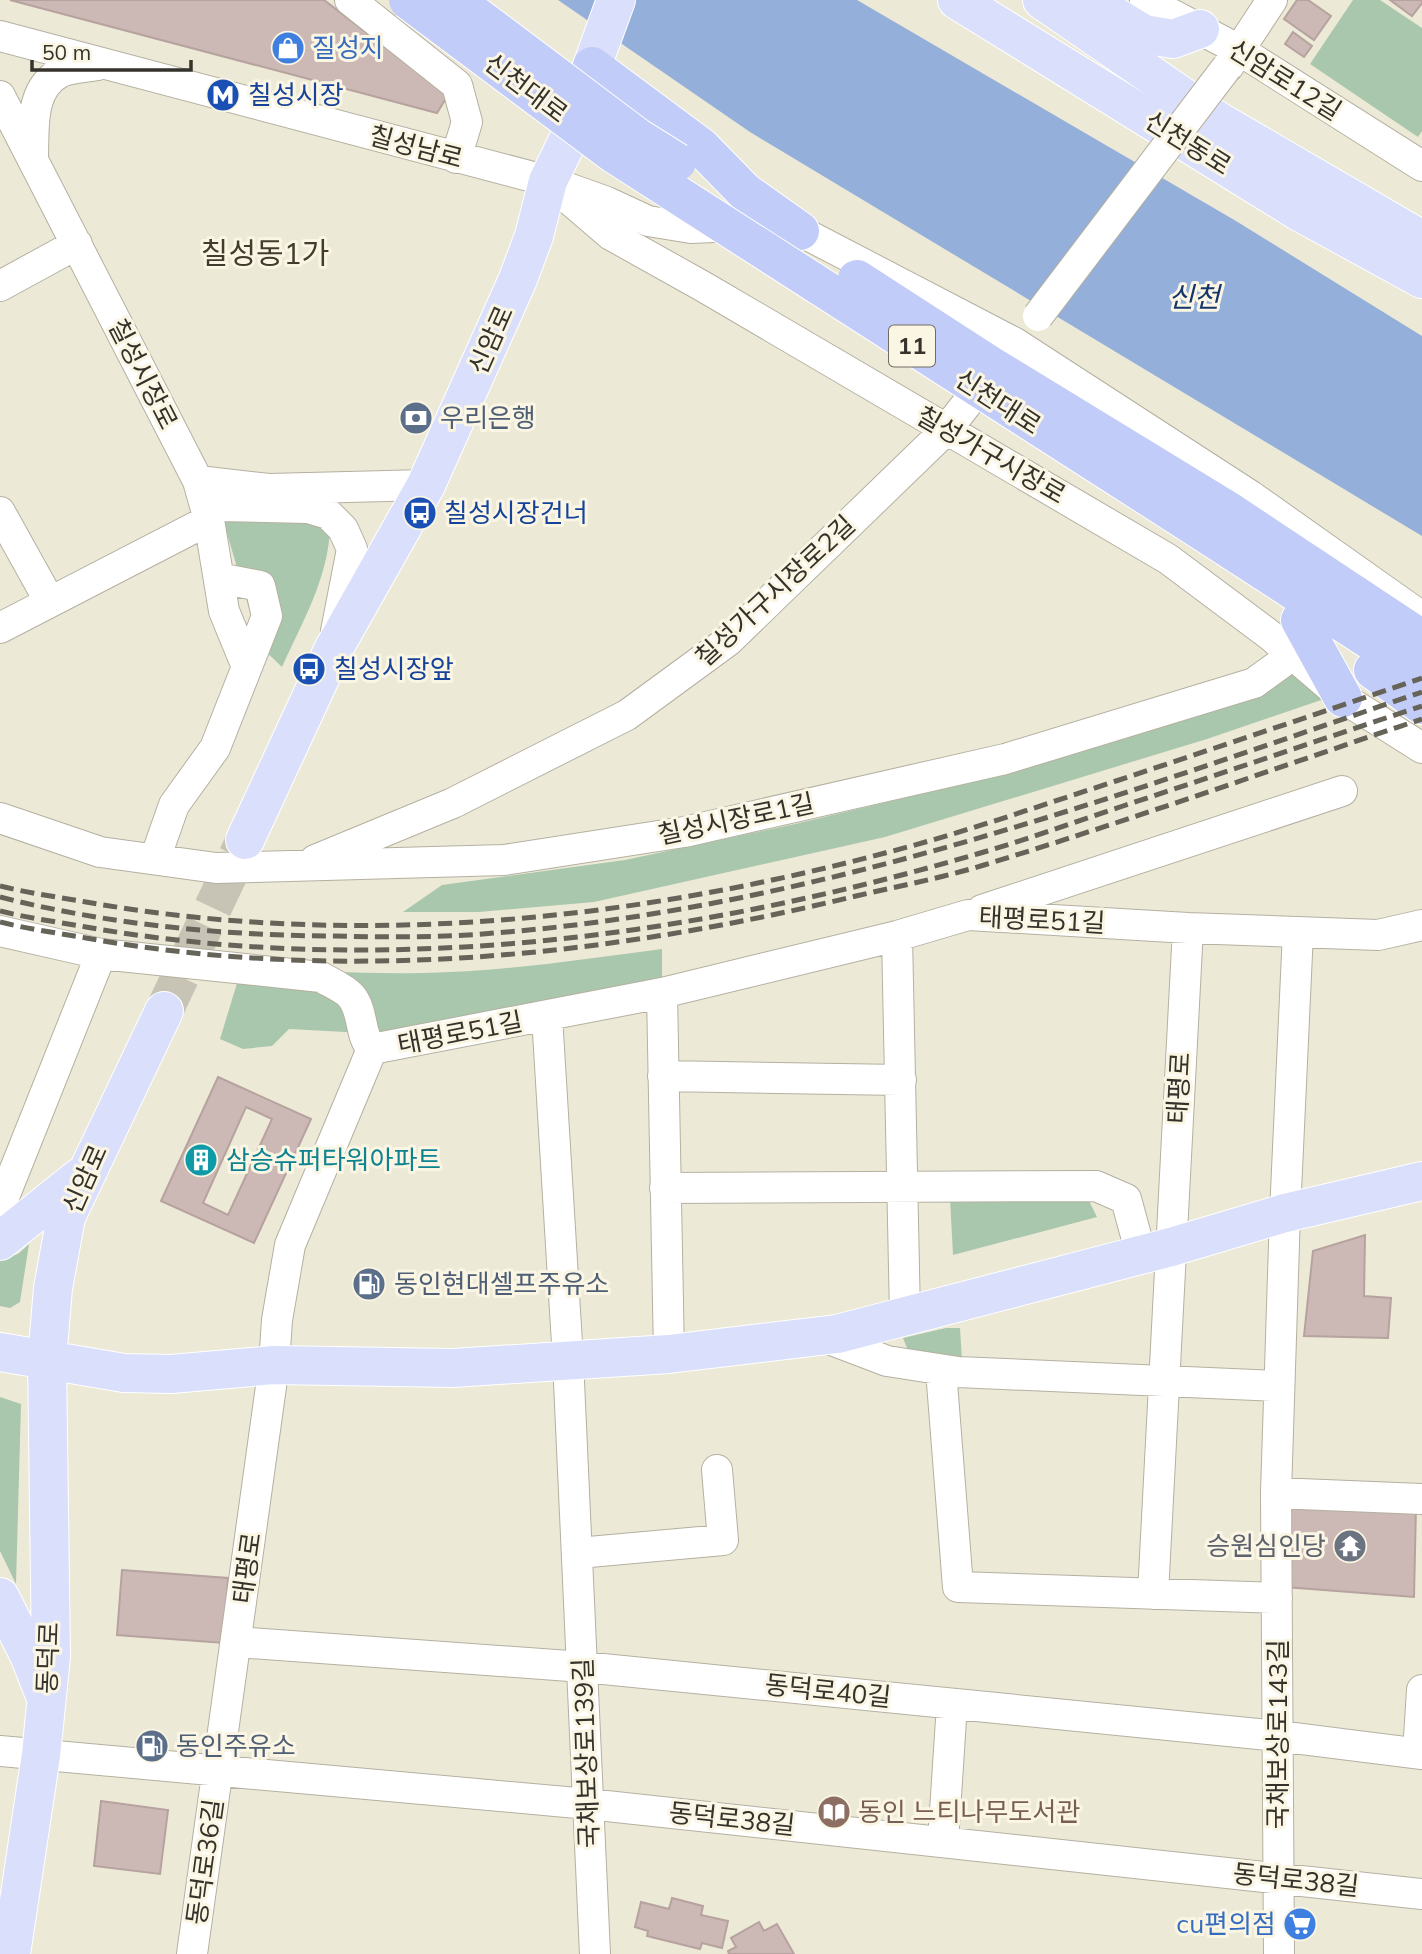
<svg xmlns="http://www.w3.org/2000/svg" width="1422" height="1954" font-family="Mulish,'Noto Sans KR',sans-serif">
	<rect width="100%" height="100%" fill="#ede9d7"/>
	<path fill="#a9c7ac" d="M 1353,0 L 1380,0 L 1422,28 L 1422,131 L 1418,137 L 1310,64 Z
		M 219,506 L 302,518 L 330,531 C 327,580 302,623 282,667 L 260,646 Z
		M 1293,673 L 1327,698 L 1207,739 L 885,837 L 594,902 L 479,912 L 403,912 L 442,885 L 625,860 L 795,824 L 1008,773 Z
		M 662,949 L 662,977 L 383,1034 L 289,1029 L 272,1046 L 243,1049 L 220,1039 L 242,967 C 302,971 363,974 423,973 C 501,972 585,959 662,949 Z
		M 950,1198 L 1062,1198 L 1089,1201 L 1097,1217 L 953,1255 Z
		M 29,1244 L 20,1302 L 10,1308 L 0,1306 L 0,1259 L 18,1254 Z
		M 946,1328 L 960,1328 L 962,1360 L 909,1353 L 903,1338 Z
		M 0,1397 L 21,1404 L 16,1584 L 0,1551 Z"/>
	<path fill="#93afda" d="M 558,0 L 857,0 L 1236,221 L 1422,336 L 1422,536 L 750,132 Z"/>
	<path fill="#ccb8b4" stroke="#b6a29e" stroke-width="2" fill-rule="evenodd" d="M 10,0 L 324,0 L 448,95 L 437,113 Z
		M 1297,0 L 1308,0 L 1331,16 L 1314,40 L 1284,19 Z
		M 1390,0 L 1422,0 L 1422,3 L 1412,16 Z
		M 1293,32 L 1312,46 L 1304,57 L 1285,44 Z
		M 218,1077 L 311,1119 L 254,1243 L 161,1201 ZM 246,1107 L 272,1119 L 228,1215 L 203,1203 Z
		M 1365,1235 L 1364,1296 L 1391,1298 L 1388,1338 L 1304,1336 L 1313,1251 Z
		M 1285,1502 L 1416,1506 L 1414,1597 L 1285,1587 Z
		M 122,1570 L 228,1578 L 224,1643 L 117,1635 Z
		M 101,1801 L 168,1810 L 160,1874 L 94,1866 Z
		M 672,1898 L 703,1906 L 701,1915 L 728,1921 L 722,1948 L 702,1943 L 700,1949 L 647,1936 L 648,1931 L 635,1927 L 641,1902 L 669,1909 Z
		M 759,1922 L 764,1931 L 777,1924 L 794,1954 L 729,1954 L 728,1951 L 736,1947 L 731,1938 Z"/>
	<g fill="none" stroke-linecap="round" stroke-linejoin="round">
		<path stroke="#c8c4b5" stroke-width="38" stroke-dasharray="38 19" stroke-linecap="butt" d="M 164,1011 L 245,840"/>
		<defs>
			<path id="minor" d="M 350,0 L 457,85 L 467,122 L 456,158
				M 1145,0 L 1239,50 L 1422,166
				M 0,36 L 548,181 L 607,202 L 648,221 L 691,228 L 735,226
				M 1228,67 L 1272,0
				M 0,96 L 198,481 L 209,520 L 224,611 L 247,667
				M 33,156 C 34,126 30,88 61,72 C 72,67 87,67 98,65
				M 562,193 L 611,235 L 704,287 L 1168,559 L 1271,636 L 1343,698 L 1422,748
				M 778,228 L 800,231 L 1015,343 L 1251,496 L 1422,617
				M 0,286 L 77,244
				M 198,481 L 219,506 L 308,508 L 328,514 L 343,529 L 352,549 L 336,631
				M 198,481 L 269,489 L 426,485
				M 0,512 L 50,602
				M 0,628 L 209,520
				M 0,818 L 100,852 L 216,868 L 504,860 L 684,832 L 1005,759 L 1254,683 L 1294,654
				M 155,859 L 174,805 L 215,748 L 267,616 L 260,586 L 219,578
				M 315,860 L 453,803 L 627,715 L 728,641 L 947,429 L 991,373
				M 982,910 L 1342,791
				M 0,931 L 101,954 L 0,1207
				M 897,936 L 905,1316
				M 101,954 L 321,977 C 329,982 344,988 351,996 C 364,1011 359,1035 372,1049
				M 662,993 L 669,1354
				M 547,1016 L 568,1360 L 595,1954
				M 372,1049 L 662,993 L 897,936 L 968,915 L 1188,928 L 1378,935 L 1422,925
				M 663,1076 L 901,1080
				M 665,1188 L 1096,1186 L 1126,1199 L 1141,1254
				M 821,1336 L 887,1361 L 958,1372 L 1279,1386
				M 941,1370 L 958,1587 L 1277,1598
				M 1276,1493 L 1422,1499
				M 578,1553 L 723,1540 L 717,1470
				M 1153,1594 L 1188,928
				M 237,1642 L 583,1667 L 1278,1736 L 1422,1754
				M 0,1751 L 588,1804 L 1422,1894
				M 1418,1753 L 1422,1690
				M 943,1842 L 952,1704
				M 192,1954 L 274,1365 L 277,1320 L 290,1245 L 372,1049
				M 1279,1954 L 1276,1493 L 1285,1213 L 1298,932"/>
			<path id="major" d="M 957,0 L 1298,211 L 1422,279
				M 1042,0 L 1218,121 L 1422,240
				M 1088,0 L 1144,34 L 1173,39 L 1200,29
				M 245,840 L 333,650 L 426,485 L 518,279 L 534,236 L 548,181 L 571,134 L 592,66 L 616,0
				M 0,1241 L 80,1177
				M 0,1352 L 124,1373 L 171,1374 L 274,1365 L 453,1368 L 669,1354 L 837,1334 L 1171,1247 L 1285,1213 L 1422,1181
				M 0,1597 L 30,1657 L 44,1693
				M 11,1954 L 41,1755 L 51,1656 L 47,1359 L 53,1288 L 66,1217 L 164,1011"/>
			<path id="highway" d="M 592,66 L 701,147 L 745,192 L 800,231
				M 1229,511 L 1422,639
				M 1211,537 L 1422,674
				M 1300,620 L 1343,698
				M 1373,670 L 1422,705"/>
		</defs>
		<use href="#minor" stroke="#b5b0a0" stroke-width="32"/>
		<use href="#major" stroke="#fff" stroke-width="40"/>
		<use href="#highway" stroke="#fff" stroke-width="40"/>
		<use href="#minor" stroke="#fff" stroke-width="30"/>
		<use href="#major" stroke="#dae0fb" stroke-width="38"/>
		<use href="#highway" stroke="#c2ccf8" stroke-width="38"/>
		<path stroke="#666359" stroke-width="5" stroke-dasharray="14 7" stroke-linecap="butt" d="M 0,886 C 28,893 58,897 86,902 C 352,949 625,922 885,853 C 963,833 1039,806 1116,781 C 1218,747 1320,713 1422,678
			M 0,897 C 106,924 218,935 327,936 C 383,937 439,938 495,933 C 816,908 1120,795 1422,692
			M 0,911 C 28,918 58,922 86,927 C 382,979 691,938 977,854 C 1026,840 1074,822 1123,806 C 1223,773 1322,739 1422,706
			M 0,922 C 28,929 58,933 86,938 C 344,984 604,957 856,896 C 899,886 942,878 984,865 C 1131,820 1276,768 1422,719"/>
		<defs>
			<path id="minor-bridge" d="M 1038,316 L 1227,67"/>
			<path id="highway-bridge" d="M 408,0 L 614,154 L 1211,537
				M 455,0 L 637,137 L 677,162
				M 857,279 L 990,365 L 1229,511"/>
		</defs>
		<use href="#minor-bridge" stroke="#b5b0a0" stroke-width="32" stroke-linecap="butt"/>
		<use href="#highway-bridge" stroke="#fff" stroke-width="40" stroke-linecap="butt"/>
		<use href="#minor-bridge" stroke="#fff" stroke-width="30"/>
		<use href="#highway-bridge" stroke="#c2ccf8" stroke-width="38"/>
	</g>
	<defs>
		<symbol id="shop-disc" viewBox="-11 -11 22 22"><circle r="9.5" fill="#3f7fe0" stroke="#fbf6e4"/><path d="M-5-2.5h2.3a2.7 3.5 0 0 1 5.4 0H5L5.5 6h-11ZM-1.5-2.5h3a1.5 2.3 0 0 0-3 0Z" fill="#fff"/></symbol>
		<symbol id="metro-disc" viewBox="-11 -11 22 22"><circle r="9.5" fill="#1a4fb4" stroke="#fbf6e4"/><path d="M-5.5 5V-5H-3L0 0L3-5H5.5V5H3V-.5L0 4L-3-.5V5Z" fill="#fff"/></symbol>
		<symbol id="bank-disc" viewBox="-11 -11 22 22"><circle r="9.5" fill="#5c6f8a" stroke="#fbf6e4"/><path d="M-6-4H6V4H-6ZM0-2.3a2.3 2.3 0 1 0 0 4.6a2.3 2.3 0 1 0 0-4.6Z" fill="#fff"/></symbol>
		<symbol id="bus-disc" viewBox="-11 -11 22 22"><circle r="9.5" fill="#1a4fb4" stroke="#fbf6e4"/><path d="M-5-6H5V4H4V6H2V4H-2V6H-4V4H-5ZM-3.5-4V0h7V-4ZM-3.5 1.2v1.5H-2V1.2ZM2 1.2v1.5H3.5V1.2Z" fill="#fff"/></symbol>
		<symbol id="building-disc" viewBox="-11 -11 22 22"><circle r="9.5" fill="#0f9aa8" stroke="#fbf6e4"/><path d="M-4-6H4V6H1V3H-1V6H-4ZM-2.5-4.3h1.7v1.8h-1.7ZM.8-4.3h1.7v1.8H.8ZM-2.5-1h1.7V.8h-1.7ZM.8-1h1.7V.8H.8Z" fill="#fff"/></symbol>
		<symbol id="fuel-disc" viewBox="-11 -11 22 22"><circle r="9.5" fill="#5c6f8a" stroke="#fbf6e4"/><path d="M-5.5-6h7V0h2V4h1.3V-2.5L3-4.5l.8-.8L6-3V5H2.5V1h-1V6h-7ZM-4.2-4.7v3.2H.2V-4.7Z" fill="#fff"/></symbol>
		<symbol id="temple-disc" viewBox="-11 -11 22 22"><circle r="9.5" fill="#6b7280" stroke="#fbf6e4"/><path d="M0-6L5-2H3V0L6.5 2.5H4V6H1.5V3h-3V6H-4V2.5H-6.5L-3 0V-2H-5Z" fill="#fff"/></symbol>
		<symbol id="library-disc" viewBox="-11 -11 22 22"><circle r="9.5" fill="#8d6e63" stroke="#fbf6e4"/><path d="M-6-4Q-3-5.5-.7-3.5V5Q-3 3-6 4ZM6-4Q3-5.5 .7-3.5V5Q3 3 6 4Z" fill="#fff"/></symbol>
		<symbol id="supermarket-disc" viewBox="-11 -11 22 22"><circle r="9.5" fill="#3f7fe0" stroke="#fbf6e4"/><path d="M-6-5.5h2.5l.6 2H6L4.5 2H-2.5L-4.4-4H-6ZM-1.5 3.2a1.3 1.3 0 1 0 .1 0ZM3 3.2a1.3 1.3 0 1 0 .1 0Z" fill="#fff"/></symbol>
	</defs>
	<g fill-rule="evenodd">
		<use href="#shop-disc" x="269" y="29" width="38" height="38"/>
		<use href="#metro-disc" x="204" y="76" width="38" height="38"/>
		<use href="#bank-disc" x="397" y="399" width="38" height="38"/>
		<use href="#bus-disc" x="401" y="494" width="38" height="38"/>
		<use href="#bus-disc" x="290" y="650" width="38" height="38"/>
		<use href="#building-disc" x="182" y="1141" width="38" height="38"/>
		<use href="#fuel-disc" x="350" y="1265" width="38" height="38"/>
		<use href="#temple-disc" x="1331" y="1527" width="38" height="38"/>
		<use href="#fuel-disc" x="133" y="1727" width="38" height="38"/>
		<use href="#library-disc" x="815" y="1793" width="38" height="38"/>
		<use href="#supermarket-disc" x="1281" y="1905" width="38" height="38"/>
	</g>
	<g text-anchor="middle" stroke-width="6" stroke-linejoin="round" paint-order="stroke">
		<rect fill="#fbf6e4" stroke="#706d62" stroke-width="2" x="889" y="325.5" width="46" height="41" rx="5"/>
		<g font-size="24" font-weight="bold" fill="#34322b">
			<text x="912" y="354">11</text>
		</g>
		<g font-size="26" fill="#366cbe" stroke="#fbf6e4" text-anchor="start">
			<text x="312" y="57">질성지</text>
			<text x="1276" y="1933" text-anchor="end">cu편의점</text>
		</g>
		<g font-size="26" fill="#34322b" stroke="#fbf6e4">
			<text transform="translate(1285 80) rotate(32)" y="9">신암로12길</text>
			<text transform="translate(526 88) rotate(37)" y="9">신천대로</text>
			<text transform="translate(1188 143) rotate(32)" y="9">신천동로</text>
			<text transform="translate(416 147) rotate(15)" y="9">칠성남로</text>
			<text transform="translate(491 340) rotate(-66)" y="9">신암로</text>
			<text transform="translate(143 374) rotate(63)" y="9">칠성시장로</text>
			<text transform="translate(998 402) rotate(33)" y="9">신천대로</text>
			<text transform="translate(991 455) rotate(30)" y="9">칠성가구시장로</text>
			<text transform="translate(775 591) rotate(-43)" y="9">칠성가구시장로2길</text>
			<text transform="translate(736 819) rotate(-12)" y="9">칠성시장로1길</text>
			<text transform="translate(1042 920) rotate(3)" y="9">태평로51길</text>
			<text transform="translate(460 1033) rotate(-11)" y="9">태평로51길</text>
			<text transform="translate(1179 1088) rotate(-87)" y="9">태평로</text>
			<text transform="translate(85 1179) rotate(-66)" y="9">신암로</text>
			<text transform="translate(247 1568) rotate(-82)" y="9">태평로</text>
			<text transform="translate(48 1658) rotate(-88)" y="9">동덕로</text>
			<text transform="translate(828 1691) rotate(6)" y="9">동덕로40길</text>
			<text transform="translate(1278 1734) rotate(-90)" y="9">국채보상로143길</text>
			<text transform="translate(586 1753) rotate(-92)" y="9">국채보상로139길</text>
			<text transform="translate(732 1819) rotate(6)" y="9">동덕로38길</text>
			<text transform="translate(205 1862) rotate(-82)" y="9">동덕로36길</text>
			<text transform="translate(1296 1880) rotate(6)" y="9">동덕로38길</text>
		</g>
		<g font-size="26" fill="#164399" stroke="#fbf6e4" text-anchor="start">
			<text x="248" y="104">칠성시장</text>
			<text x="444" y="522">칠성시장건너</text>
			<text x="334" y="678">칠성시장앞</text>
		</g>
		<g font-size="26" fill="#4e5e75" stroke="#fbf6e4" text-anchor="start">
			<text x="440" y="427">우리은행</text>
			<text x="394" y="1293">동인현대셀프주유소</text>
			<text x="176" y="1755">동인주유소</text>
		</g>
		<g font-size="26" fill="#0d838f" stroke="#fbf6e4" text-anchor="start">
			<text x="226" y="1169">삼승슈퍼타워아파트</text>
		</g>
		<g font-size="26" fill="#5b616d" stroke="#fbf6e4" text-anchor="end">
			<text x="1326" y="1555">승원심인당</text>
		</g>
		<g font-size="26" fill="#785e54" stroke="#fbf6e4" text-anchor="start">
			<text x="858" y="1821">동인 느티나무도서관</text>
		</g>
		<g font-size="28" font-style="italic" fill="#14356a" stroke="#fbf6e4">
			<text x="1194" y="307">신천</text>
		</g>
		<g font-size="30" fill="#403c2e" stroke="#fbf6e4">
			<text x="265" y="264">칠성동1가</text>
		</g>
	</g>
	<path d="M32 60v10h159v-10" fill="none" stroke="#34322b" stroke-width="3.5"/>
	<text x="42" y="60" font-size="21" fill="#34322b" stroke="#fbf6e4" stroke-width="5" paint-order="stroke">50 m</text>
</svg>
